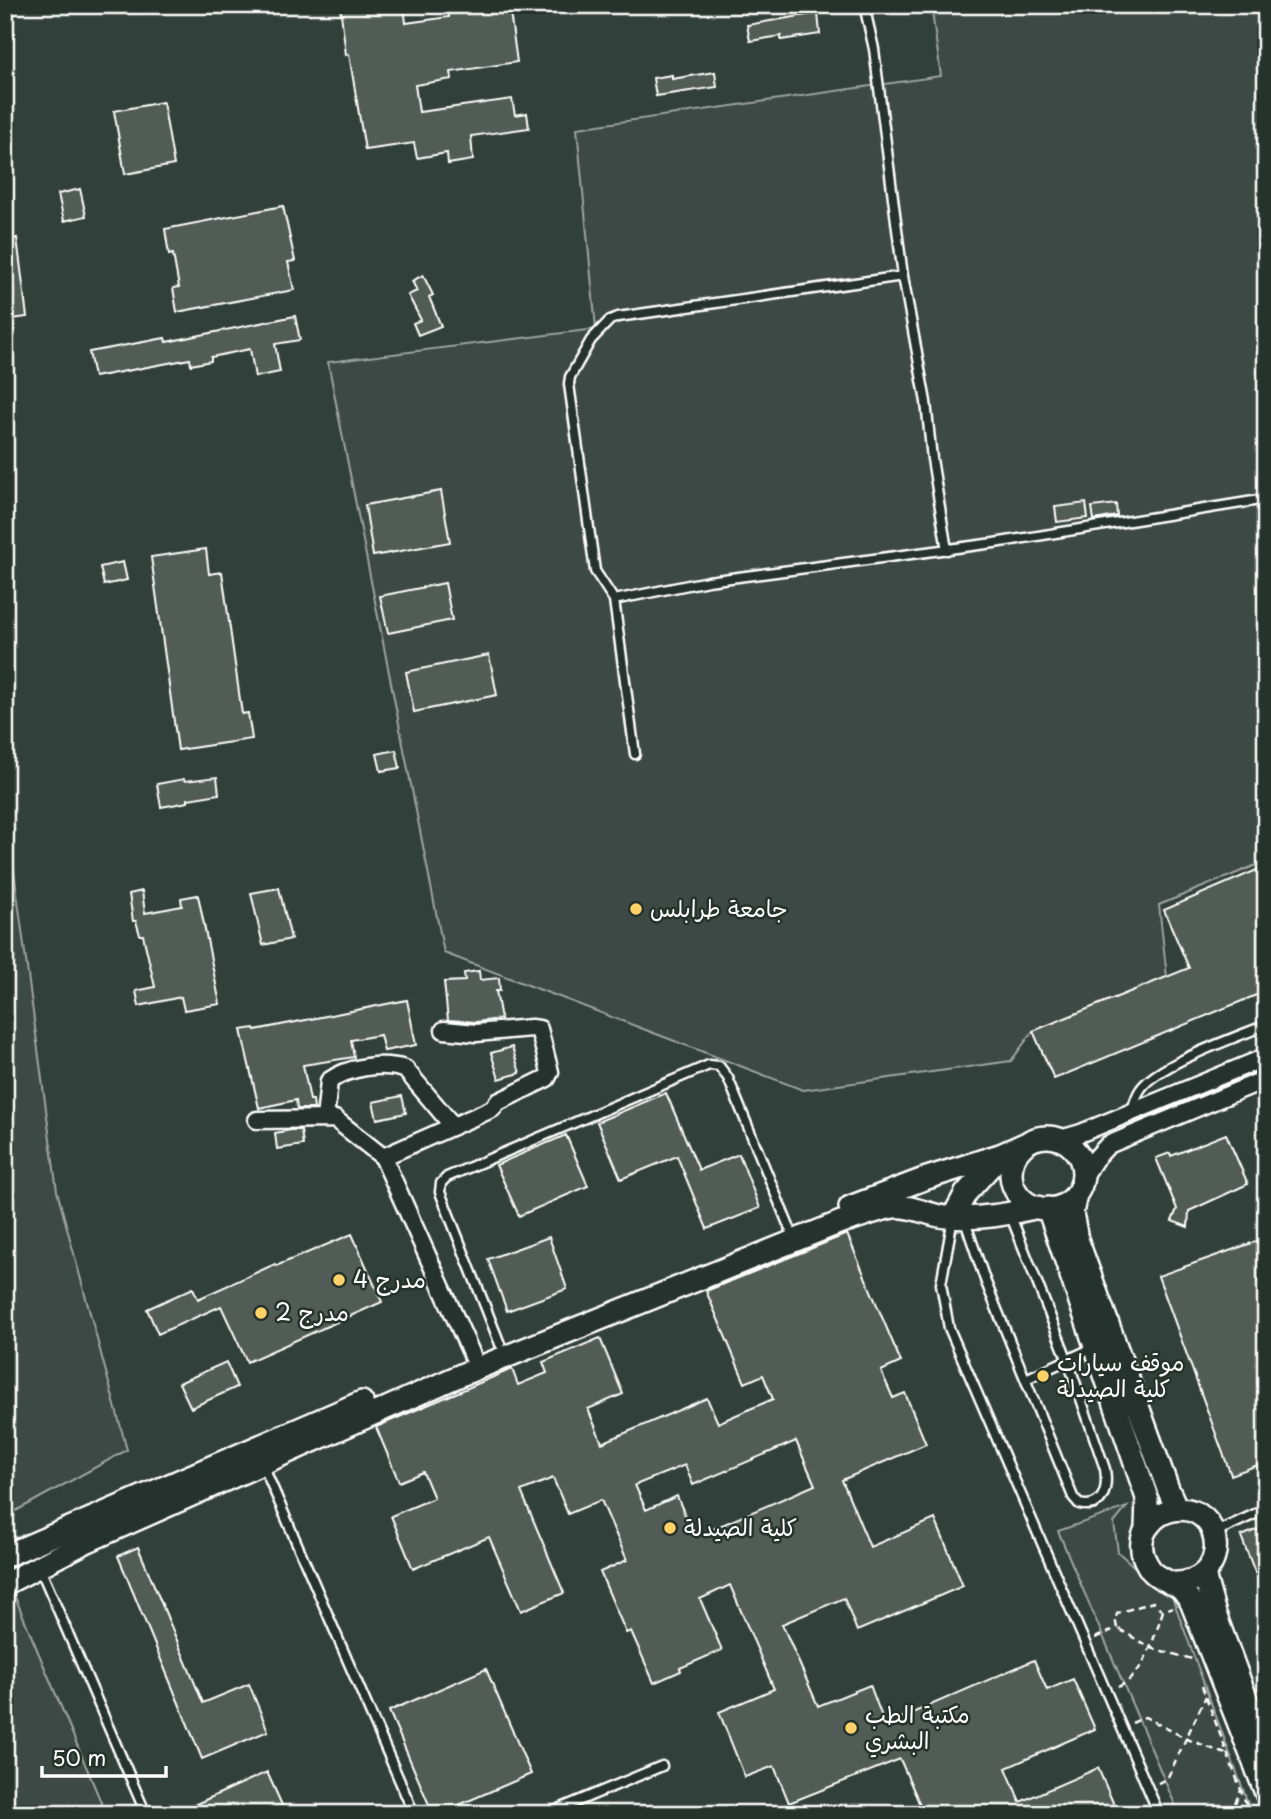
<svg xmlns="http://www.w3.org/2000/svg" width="1271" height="1819" font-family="'Playpen Sans','Playpen Sans Arabic',sans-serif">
	<rect width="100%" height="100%" fill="#26332d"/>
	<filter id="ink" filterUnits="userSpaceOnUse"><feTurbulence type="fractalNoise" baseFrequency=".0143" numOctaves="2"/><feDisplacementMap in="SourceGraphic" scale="14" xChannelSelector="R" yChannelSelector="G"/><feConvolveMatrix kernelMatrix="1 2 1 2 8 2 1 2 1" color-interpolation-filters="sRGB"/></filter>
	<g filter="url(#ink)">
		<path fill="#333f3a" d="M 5,5 L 1266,5 L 1266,1814 L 5,1814 Z"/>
		<path fill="#3e4944" stroke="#9ea4a2" stroke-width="2" d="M 931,5 L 1266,5 L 1266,861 L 1159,905 L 1167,977 L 1033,1031 L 1011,1061 L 803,1090 L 444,953 L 328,362 L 596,329 L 577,128 L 941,76 Z
			M 5,804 L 57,1191 L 127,1450 L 5,1517 Z
			M 1127,1507 L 1114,1523 L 1118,1552 L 1140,1572 L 1171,1594 L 1252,1814 L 1179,1814 L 1058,1531 Z
			M 5,1573 L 106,1814 L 5,1814 Z"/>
		<path fill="#515c57" stroke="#fff" stroke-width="2" fill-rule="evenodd" d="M 340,5 L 404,5 L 406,23 L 449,17 L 447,5 L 500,5 L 501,13 L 510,12 L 517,62 L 451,72 L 452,79 L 415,85 L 419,112 L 512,99 L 515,115 L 527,113 L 529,128 L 471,136 L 473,160 L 448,164 L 447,153 L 417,158 L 414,143 L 365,150 L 349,54 L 346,55 Z
			M 818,13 L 820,34 L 781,40 L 781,36 L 750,41 L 747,25 Z
			M 715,72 L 717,87 L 656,96 L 653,78 L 672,75 L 672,79 Z
			M 163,102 L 174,165 L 125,174 L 114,111 Z
			M 80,189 L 86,216 L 64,221 L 58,194 Z
			M 283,206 L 295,261 L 288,262 L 294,290 L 177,312 L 173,288 L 179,287 L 173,254 L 169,255 L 165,229 Z
			M 17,238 L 27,317 L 5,320 L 5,240 Z
			M 423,275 L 433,295 L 429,297 L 441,326 L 418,335 L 413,323 L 421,320 L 408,295 L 417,291 L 412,281 Z
			M 295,316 L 300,340 L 275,344 L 280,372 L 255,377 L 250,349 L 211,357 L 211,361 L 191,365 L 190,359 L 94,377 L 89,352 L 165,338 L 166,342 Z
			M 441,491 L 450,542 L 373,556 L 365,505 Z
			M 1086,503 L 1088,518 L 1057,522 L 1055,507 Z
			M 1116,504 L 1117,516 L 1094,520 L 1092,507 Z
			M 206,549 L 209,574 L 222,572 L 242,714 L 248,713 L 252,739 L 178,750 L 151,557 Z
			M 123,562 L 127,580 L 104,585 L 100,567 Z
			M 445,583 L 452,620 L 388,633 L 380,596 Z
			M 489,655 L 497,695 L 414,712 L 406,672 Z
			M 396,750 L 400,768 L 381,771 L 377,754 Z
			M 217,777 L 219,794 L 188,799 L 188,802 L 161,807 L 157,784 L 184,779 L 185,781 Z
			M 1266,866 L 1266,991 L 1054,1079 L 1033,1031 L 1189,968 L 1164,910 Z
			M 279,888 L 291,939 L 263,945 L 251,893 Z
			M 142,891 L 145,913 L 182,906 L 181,898 L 198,895 L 220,1004 L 184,1010 L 181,997 L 139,1006 L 136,991 L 155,987 L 143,935 L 140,935 L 136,921 L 133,921 L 129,894 Z
			M 479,971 L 480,980 L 499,978 L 500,991 L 496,991 L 501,1019 L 476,1022 L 448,1020 L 444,982 L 465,981 L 464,973 Z
			M 407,1000 L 416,1045 L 384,1051 L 380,1035 L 351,1040 L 354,1057 L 303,1065 L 310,1100 L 313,1100 L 314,1109 L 297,1109 L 296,1100 L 259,1108 L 241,1030 L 254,1028 L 255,1030 Z
			M 512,1047 L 520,1073 L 499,1079 L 491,1053 Z
			M 666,1093 L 699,1170 L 739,1154 L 760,1208 L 707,1229 L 677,1156 L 621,1179 L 597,1122 Z
			M 402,1096 L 406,1113 L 377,1119 L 373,1102 Z
			M 291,1130 L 301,1130 L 303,1145 L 277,1149 L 275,1133 Z
			M 1226,1134 L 1248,1184 L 1189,1211 L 1188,1227 L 1172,1221 L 1177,1209 L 1156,1158 L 1170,1153 L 1171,1156 Z
			M 566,1135 L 588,1186 L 519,1216 L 496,1165 Z
			M 352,1234 L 382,1302 L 247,1362 L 221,1306 L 158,1334 L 147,1309 L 193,1288 L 198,1299 L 275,1264 L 276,1266 Z
			M 847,1234 L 901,1362 L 881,1371 L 893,1398 L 905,1393 L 926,1444 L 842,1480 L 870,1547 L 935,1519 L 963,1586 L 857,1631 L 844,1598 L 782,1624 L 818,1706 L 870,1685 L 885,1725 L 1034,1660 L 1047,1690 L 1073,1679 L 1095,1729 L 1006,1768 L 1020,1802 L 1098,1768 L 1118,1814 L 924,1814 L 900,1759 L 789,1803 L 774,1766 L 745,1777 L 719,1712 L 774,1689 L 730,1585 L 700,1599 L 722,1650 L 680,1668 L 681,1671 L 654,1683 L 631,1631 L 626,1633 L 600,1572 L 627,1560 L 601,1500 L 568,1514 L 553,1478 L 521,1491 L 564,1593 L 521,1611 L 489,1537 L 413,1569 L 391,1516 L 434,1498 L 423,1472 L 399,1482 L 376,1427 L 512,1369 L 518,1385 L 547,1373 L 543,1362 L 600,1338 L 623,1394 L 588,1409 L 602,1443 L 707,1398 L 718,1423 L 773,1399 L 763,1375 L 745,1383 L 706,1291 ZM 796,1441 L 815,1485 L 694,1537 L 677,1496 L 646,1510 L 635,1485 L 685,1465 L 693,1485 Z
			M 549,1237 L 567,1289 L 507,1311 L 488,1259 Z
			M 1266,1238 L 1266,1462 L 1231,1475 L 1158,1276 Z
			M 226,1362 L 237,1387 L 191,1408 L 179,1383 Z
			M 1266,1526 L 1266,1598 L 1265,1598 L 1241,1536 Z
			M 138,1547 L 203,1703 L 249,1684 L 268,1731 L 202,1759 L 118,1556 Z
			M 486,1669 L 531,1774 L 438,1814 L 433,1814 L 389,1711 Z
			M 267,1772 L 286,1814 L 174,1814 Z"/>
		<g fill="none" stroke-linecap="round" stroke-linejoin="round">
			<defs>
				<path id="lane" d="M 864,5 L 874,49 L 903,276 L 926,402 L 932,459 L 947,550
					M 614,600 L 708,581 L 994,543 L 1266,499
					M 635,754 L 614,600 L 595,571 L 569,384 L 570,377 L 591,340 L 610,320 L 618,317 L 903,276
					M 1132,1110 C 1134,1104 1136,1096 1140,1090 C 1155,1065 1237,1037 1266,1025
					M 953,1218 L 941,1284 L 949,1328 L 1159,1814
					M 964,1218 L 985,1280 L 1073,1497 L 1079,1504 C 1104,1510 1108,1488 1105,1469 L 1068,1361 L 1010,1214
					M 500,1344 L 440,1192 L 441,1183 L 447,1177 L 709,1065 L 719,1066 L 728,1078 L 790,1229
					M 1026,1379 L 1093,1348
					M 263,1465 L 414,1814
					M 1214,1533 L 1266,1509
					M 39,1566 L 146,1814
					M 547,1814 L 662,1766"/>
				<path id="street" d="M 325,1119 L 329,1081 C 348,1067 382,1062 405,1069 L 453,1126
					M 257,1120 L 335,1119 L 383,1157 L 472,1355
					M 1060,1139 L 1081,1133 L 1266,1057
					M 383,1157 L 492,1109 L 498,1102 L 547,1078 L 550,1072 L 539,1029 L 531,1028 L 476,1033 L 444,1030
					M 1083,1178 L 1095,1159 L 1108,1145 L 1266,1079"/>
				<path id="secondary" d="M1011 1173a36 36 0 1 1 72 0a36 36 0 1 1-72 0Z
					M 1076,1194 L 1072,1213 L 1077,1239 L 1168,1489 L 1177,1509
					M 850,1207 L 924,1179 L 1000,1155 L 1029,1142
					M 1048,1208 L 1147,1498 L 1146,1528
					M 953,1217 L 966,1193 L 999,1157
					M 5,1556 L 362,1402
					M 1204,1574 L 1215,1614 L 1266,1752
					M 1170,1583 C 1234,1587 1226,1501 1173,1510 C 1163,1512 1156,1516 1150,1524 C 1140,1535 1139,1551 1147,1564 C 1154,1579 1170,1580 1181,1589 C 1185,1593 1188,1598 1191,1602 L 1266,1793
					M 5,1584 L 86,1542 L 463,1374 L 841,1222 C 858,1218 876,1210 894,1207 C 913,1205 929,1216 947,1217 C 979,1220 1008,1214 1038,1207"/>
			</defs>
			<use href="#lane" stroke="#fff" stroke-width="13"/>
			<use href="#street" stroke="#fff" stroke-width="21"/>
			<use href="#secondary" stroke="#fff" stroke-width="26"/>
			<path stroke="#fff" stroke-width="2.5" stroke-dasharray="7 5" stroke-linecap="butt" d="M 1119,1629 L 1151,1648 L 1192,1659
				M 1095,1638 L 1117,1628 L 1115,1618 L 1118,1613 L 1153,1602 L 1163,1611 L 1173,1607
				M 1202,1686 L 1250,1814
				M 1118,1687 C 1145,1675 1154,1637 1163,1611
				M 1132,1723 L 1145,1717 L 1187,1739 L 1228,1755
				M 1158,1783 L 1167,1779 L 1206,1696
				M 1173,1814 L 1183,1810 L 1189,1814
				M 1230,1814 L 1241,1790"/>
			<use href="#lane" stroke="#26332d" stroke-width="8"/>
			<use href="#street" stroke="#26332d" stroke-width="16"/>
			<use href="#secondary" stroke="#26332d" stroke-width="21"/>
		</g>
	</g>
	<g fill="#ffd166" stroke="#26332d" stroke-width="2.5">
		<circle cx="636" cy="909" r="7"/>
		<circle cx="339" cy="1280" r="7"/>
		<circle cx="261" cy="1313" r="7"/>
		<circle cx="1043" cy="1376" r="7"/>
		<circle cx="670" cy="1528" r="7"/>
		<circle cx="851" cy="1728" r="7"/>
	</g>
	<g text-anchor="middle" stroke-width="5" stroke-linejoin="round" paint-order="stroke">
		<g font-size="23" fill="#fff" stroke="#26332d" text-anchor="start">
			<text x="650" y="917">جامعة طرابلس</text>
			<text x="353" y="1288">مدرج 4</text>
			<text x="275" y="1321">مدرج 2</text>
			<text x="1057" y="1371">موقف سيارات<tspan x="1057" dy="26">كلية الصيدلة</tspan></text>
			<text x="684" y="1536">كلية الصيدلة</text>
			<text x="865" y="1723">مكتبة الطب<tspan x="865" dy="26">البشري</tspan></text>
		</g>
	</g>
	<rect width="1271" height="1819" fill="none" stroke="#26332d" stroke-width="28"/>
	<rect x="14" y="14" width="1243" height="1791" fill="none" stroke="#fff" stroke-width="2.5" filter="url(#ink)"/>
	<path d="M42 1766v10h124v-10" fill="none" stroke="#ffffff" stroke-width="3.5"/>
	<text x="52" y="1766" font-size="21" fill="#ffffff" stroke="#26332d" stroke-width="5" paint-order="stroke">50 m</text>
</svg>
